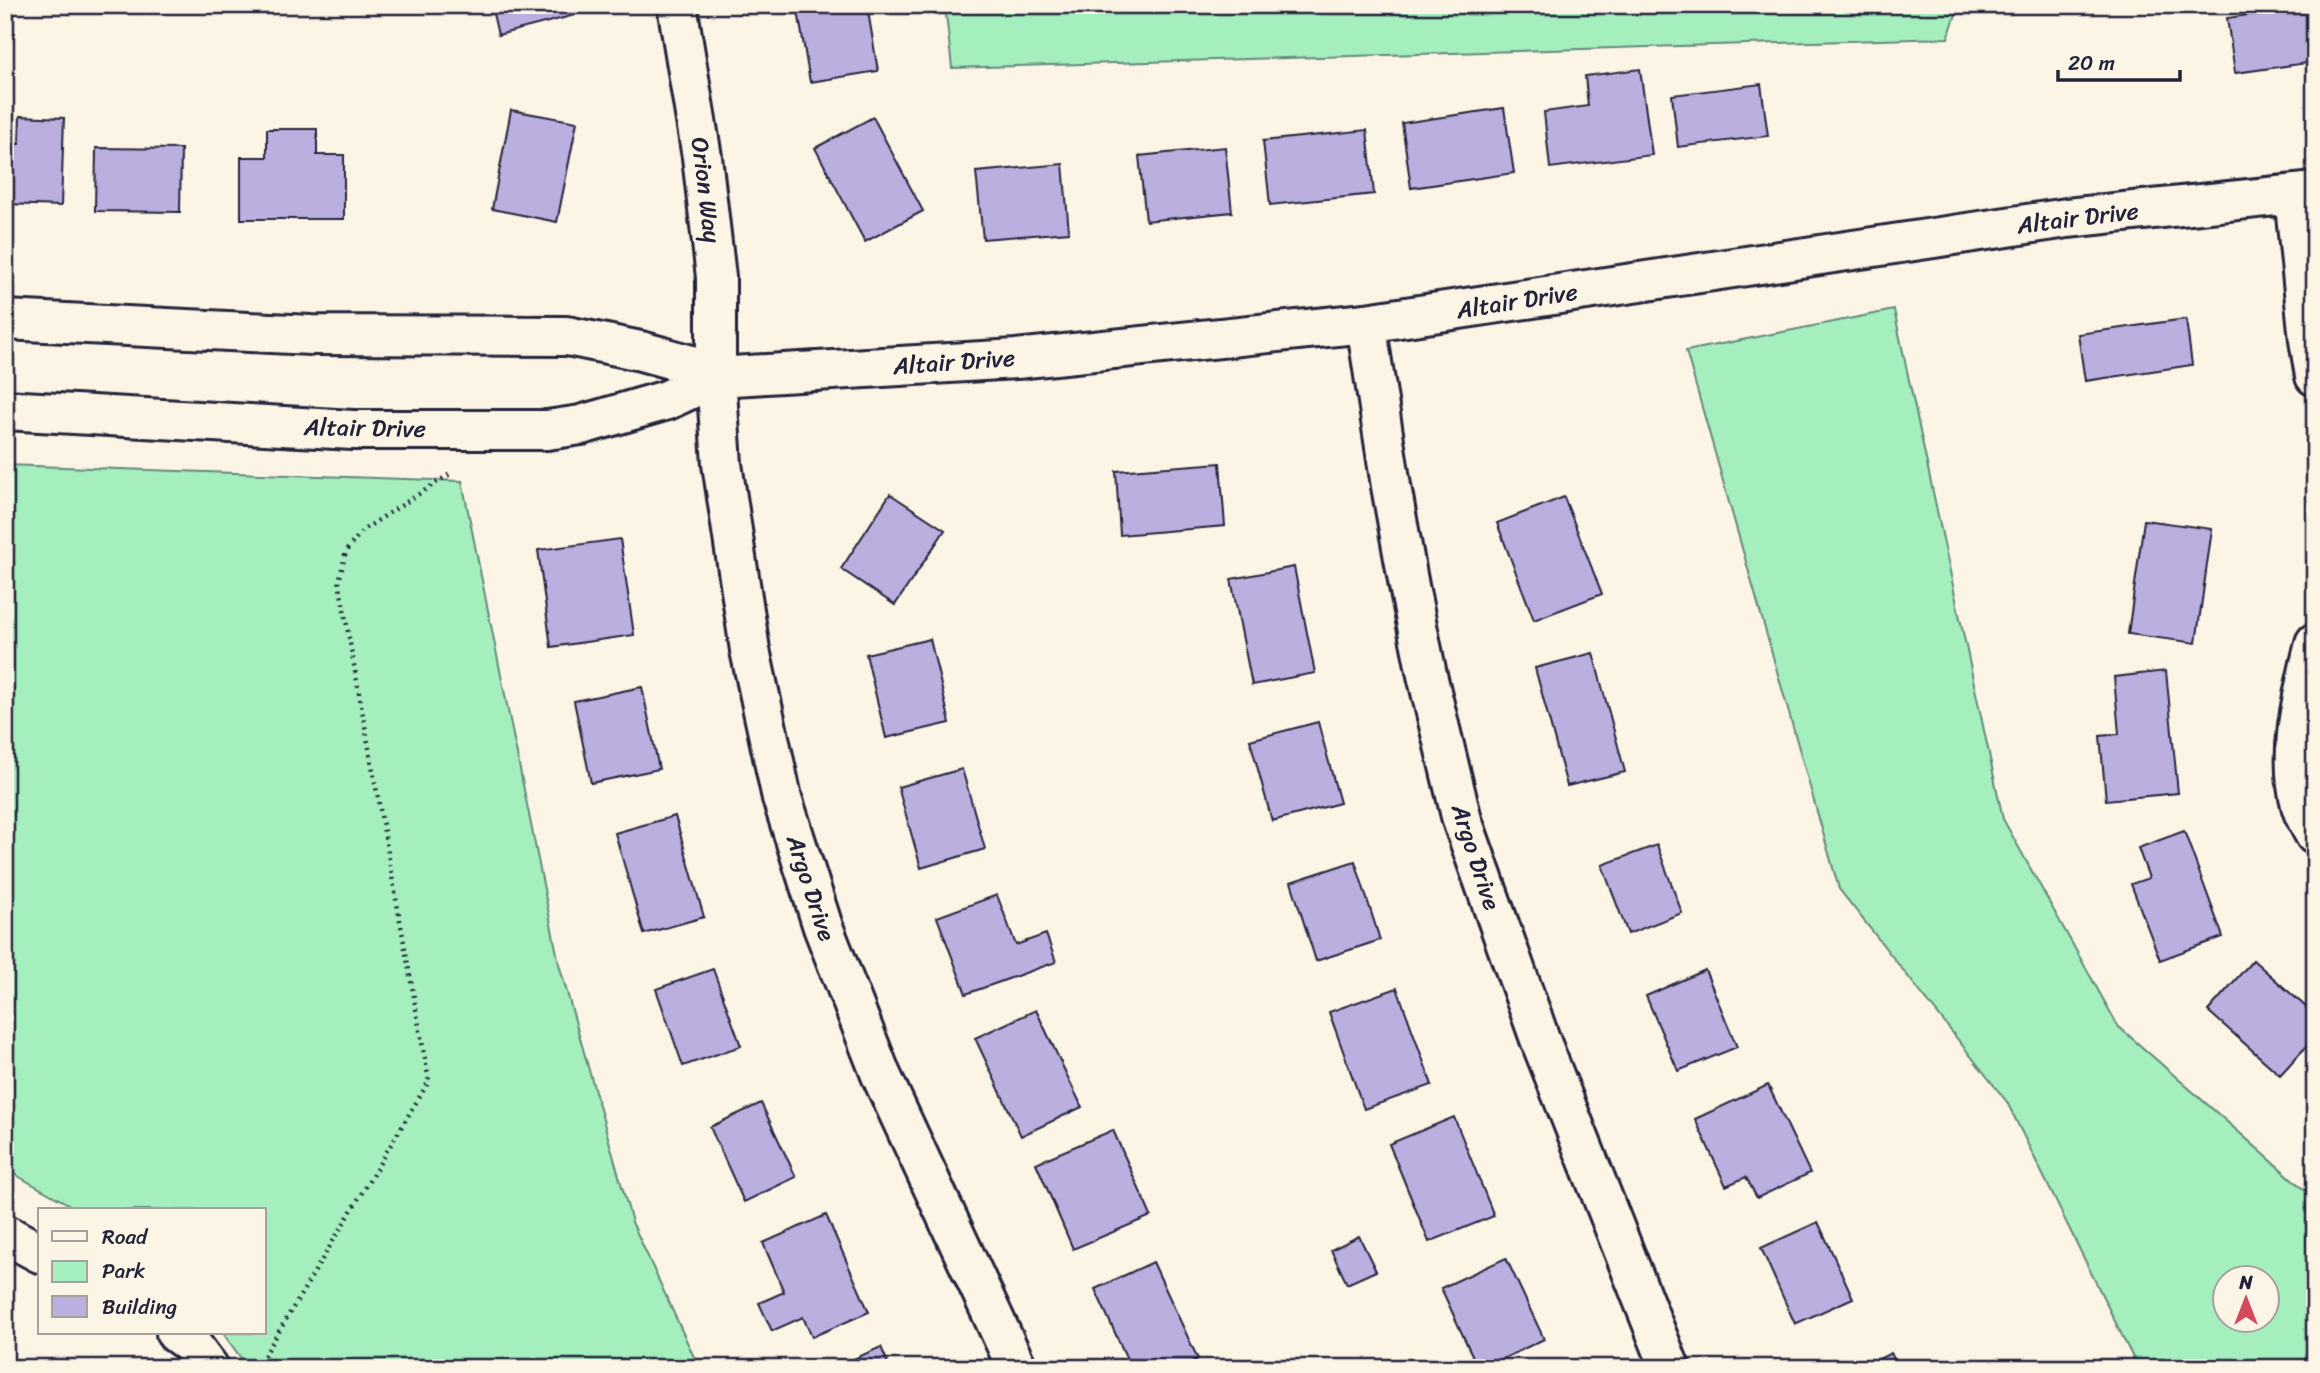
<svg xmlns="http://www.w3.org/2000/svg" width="2320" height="1373" font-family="Sriracha,sans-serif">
	<rect width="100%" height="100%" fill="#fcf5e5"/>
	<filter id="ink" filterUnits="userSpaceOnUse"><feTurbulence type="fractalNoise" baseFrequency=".0143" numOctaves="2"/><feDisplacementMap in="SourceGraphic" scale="14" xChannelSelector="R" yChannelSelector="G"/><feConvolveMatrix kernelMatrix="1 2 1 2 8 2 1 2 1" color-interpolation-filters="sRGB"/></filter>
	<g filter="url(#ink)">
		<path fill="#a5efbe" stroke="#64887c" stroke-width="2" fill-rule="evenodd" d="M 945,5 L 1959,5 L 1948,38 L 952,68 Z
			M 1894,310 L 2003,819 L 2118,1026 L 2315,1199 L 2315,1368 L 2138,1368 L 2007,1102 L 1839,889 L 1686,351 ZM 2226,1278 L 2268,1278 L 2268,1320 L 2226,1320 Z
			M 5,465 L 462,481 L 559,964 L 632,1222 L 699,1368 L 248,1368 L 223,1333 L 264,1333 L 264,1210 L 79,1210 L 5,1169 Z"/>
		<path fill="#bbafe0" stroke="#22223b" stroke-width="2" d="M 491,5 L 573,5 L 575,15 L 498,35 Z
			M 797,5 L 867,5 L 878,71 L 810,82 Z
			M 2315,6 L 2315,62 L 2235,73 L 2227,18 Z
			M 1640,69 L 1652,155 L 1550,168 L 1544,112 L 1588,106 L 1585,76 Z
			M 1761,84 L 1768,136 L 1678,147 L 1672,95 Z
			M 1504,108 L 1514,173 L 1411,188 L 1402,123 Z
			M 511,110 L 577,122 L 557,222 L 492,209 Z
			M 20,116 L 64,118 L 61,206 L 5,204 L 5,143 L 19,144 Z
			M 873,117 L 923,211 L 865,242 L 815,148 Z
			M 267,129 L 317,129 L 317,155 L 344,155 L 344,219 L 241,219 L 241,157 L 267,157 Z
			M 1367,130 L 1374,194 L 1270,205 L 1263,141 Z
			M 1225,147 L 1232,212 L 1146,221 L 1139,156 Z
			M 96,148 L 181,149 L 180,212 L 95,211 Z
			M 1063,164 L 1069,232 L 983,239 L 976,172 Z
			M 2186,319 L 2192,365 L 2085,381 L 2078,334 Z
			M 1220,463 L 1225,526 L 1120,535 L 1116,471 Z
			M 890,494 L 945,530 L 895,605 L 841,569 Z
			M 1564,497 L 1602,594 L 1534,620 L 1497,523 Z
			M 2144,520 L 2212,529 L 2196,643 L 2128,634 Z
			M 620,539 L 634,635 L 551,647 L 538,550 Z
			M 1294,567 L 1315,673 L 1252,685 L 1231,579 Z
			M 930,639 L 950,723 L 886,738 L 866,654 Z
			M 1593,653 L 1625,772 L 1567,786 L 1535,668 Z
			M 2166,671 L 2178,793 L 2106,800 L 2100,736 L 2119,734 L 2114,677 Z
			M 642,687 L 659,769 L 591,783 L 574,701 Z
			M 1318,722 L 1340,803 L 1272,821 L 1250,740 Z
			M 962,769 L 985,849 L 921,868 L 898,787 Z
			M 675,816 L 704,917 L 644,934 L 615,833 Z
			M 2184,831 L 2223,937 L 2160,960 L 2131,884 L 2149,878 L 2138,848 Z
			M 1657,845 L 1682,913 L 1628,934 L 1602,865 Z
			M 1355,861 L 1380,940 L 1316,961 L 1291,882 Z
			M 997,895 L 1016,945 L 1046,934 L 1056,962 L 966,994 L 937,917 Z
			M 2253,960 L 2315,1015 L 2315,1037 L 2280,1075 L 2208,1011 Z
			M 713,969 L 741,1046 L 683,1066 L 656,989 Z
			M 1705,970 L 1737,1047 L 1678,1071 L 1646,996 Z
			M 1397,988 L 1432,1085 L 1364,1109 L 1329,1012 Z
			M 1036,1010 L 1082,1107 L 1021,1136 L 975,1038 Z
			M 1768,1085 L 1810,1173 L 1757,1198 L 1746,1177 L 1726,1186 L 1695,1119 Z
			M 761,1103 L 796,1177 L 744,1202 L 710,1127 Z
			M 1454,1117 L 1494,1216 L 1429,1242 L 1389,1144 Z
			M 1113,1130 L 1151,1216 L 1073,1249 L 1036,1163 Z
			M 826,1215 L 869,1312 L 812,1337 L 803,1317 L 772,1331 L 759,1303 L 784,1292 L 763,1243 Z
			M 1818,1222 L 1853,1298 L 1795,1324 L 1761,1248 Z
			M 1359,1236 L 1376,1271 L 1347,1284 L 1331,1250 Z
			M 1506,1258 L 1544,1339 L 1484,1368 L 1478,1368 L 1441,1288 Z
			M 1153,1262 L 1198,1359 L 1179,1368 L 1131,1368 L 1095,1289 Z
			M 881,1347 L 890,1368 L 833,1368 Z
			M 1891,1353 L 1898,1368 L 1860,1368 Z"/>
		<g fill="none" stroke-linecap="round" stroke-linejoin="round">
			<defs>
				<path id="minor" d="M 677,5 L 702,157 L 716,277 L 716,377 L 722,464 L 750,650 L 782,798 L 823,927 L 881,1075 L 1017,1368
					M 2294,195 L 2309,340 L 2315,376
					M 5,320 L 311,335 L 567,336 L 641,351 L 688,364 L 716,377
					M 1366,323 L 1391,486 L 1409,586 L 1427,675 L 1462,820 L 1541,1042 L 1670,1368
					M 5,410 L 353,430 L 547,430 L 581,425 L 667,400 L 716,377 L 1016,359 L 1366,323 L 2067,218 L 2315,192
					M 2315,643 C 2303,694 2287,753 2301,805 C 2303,815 2310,825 2315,835
					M 5,1234 L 40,1253
					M 176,1333 L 191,1344 L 209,1368"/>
			</defs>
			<use href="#minor" stroke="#22223b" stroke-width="44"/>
			<path stroke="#22223b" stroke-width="4.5" stroke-dasharray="2 5" stroke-linecap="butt" d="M 257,1368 L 429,1081 L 339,582 L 346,551 L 363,530 L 453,472"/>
			<use href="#minor" stroke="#fcf5e5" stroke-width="38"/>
		</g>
	</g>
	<g text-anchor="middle" stroke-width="5" stroke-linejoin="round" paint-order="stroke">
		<g font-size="24" fill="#22223b" stroke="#fcf5e5">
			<text transform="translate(706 190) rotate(83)" y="8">Orion Way</text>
			<text transform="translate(2078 218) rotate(-7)" y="8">Altair Drive</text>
			<text transform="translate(1517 301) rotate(-9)" y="8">Altair Drive</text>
			<text transform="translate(954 362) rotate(-4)" y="8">Altair Drive</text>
			<text transform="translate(365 428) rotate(1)" y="8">Altair Drive</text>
			<text transform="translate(1476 857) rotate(72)" y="8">Argo Drive</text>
			<text transform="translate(811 888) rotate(72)" y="8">Argo Drive</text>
		</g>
	</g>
	<rect width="2320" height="1373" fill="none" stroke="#fcf5e5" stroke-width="28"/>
	<rect x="14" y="14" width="2292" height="1345" fill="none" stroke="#22223b" stroke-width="2.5" filter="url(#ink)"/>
	<rect x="38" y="1208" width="228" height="126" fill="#fcf5e5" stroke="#a5a1a1" stroke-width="2"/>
	<rect x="52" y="1231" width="35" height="10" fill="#fcf5e5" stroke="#a5a1a1" stroke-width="2"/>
	<text x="102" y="1244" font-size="21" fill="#22223b">Road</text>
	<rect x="52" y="1261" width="35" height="21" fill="#a5efbe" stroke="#a5a1a1" stroke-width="2"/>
	<text x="102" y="1278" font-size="21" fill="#22223b">Park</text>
	<rect x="52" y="1296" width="35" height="21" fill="#bbafe0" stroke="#a5a1a1" stroke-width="2"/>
	<text x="102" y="1314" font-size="21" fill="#22223b">Building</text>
	<g transform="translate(2246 1299)"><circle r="33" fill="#fcf5e5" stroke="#a5a1a1" stroke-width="2"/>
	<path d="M0-5L12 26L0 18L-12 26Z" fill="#d1495b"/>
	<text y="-10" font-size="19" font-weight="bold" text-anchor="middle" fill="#22223b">N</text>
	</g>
	<path d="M2058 70v10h122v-10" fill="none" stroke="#22223b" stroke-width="3.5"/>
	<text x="2068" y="70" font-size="21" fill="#22223b" stroke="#fcf5e5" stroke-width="5" paint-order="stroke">20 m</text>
</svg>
